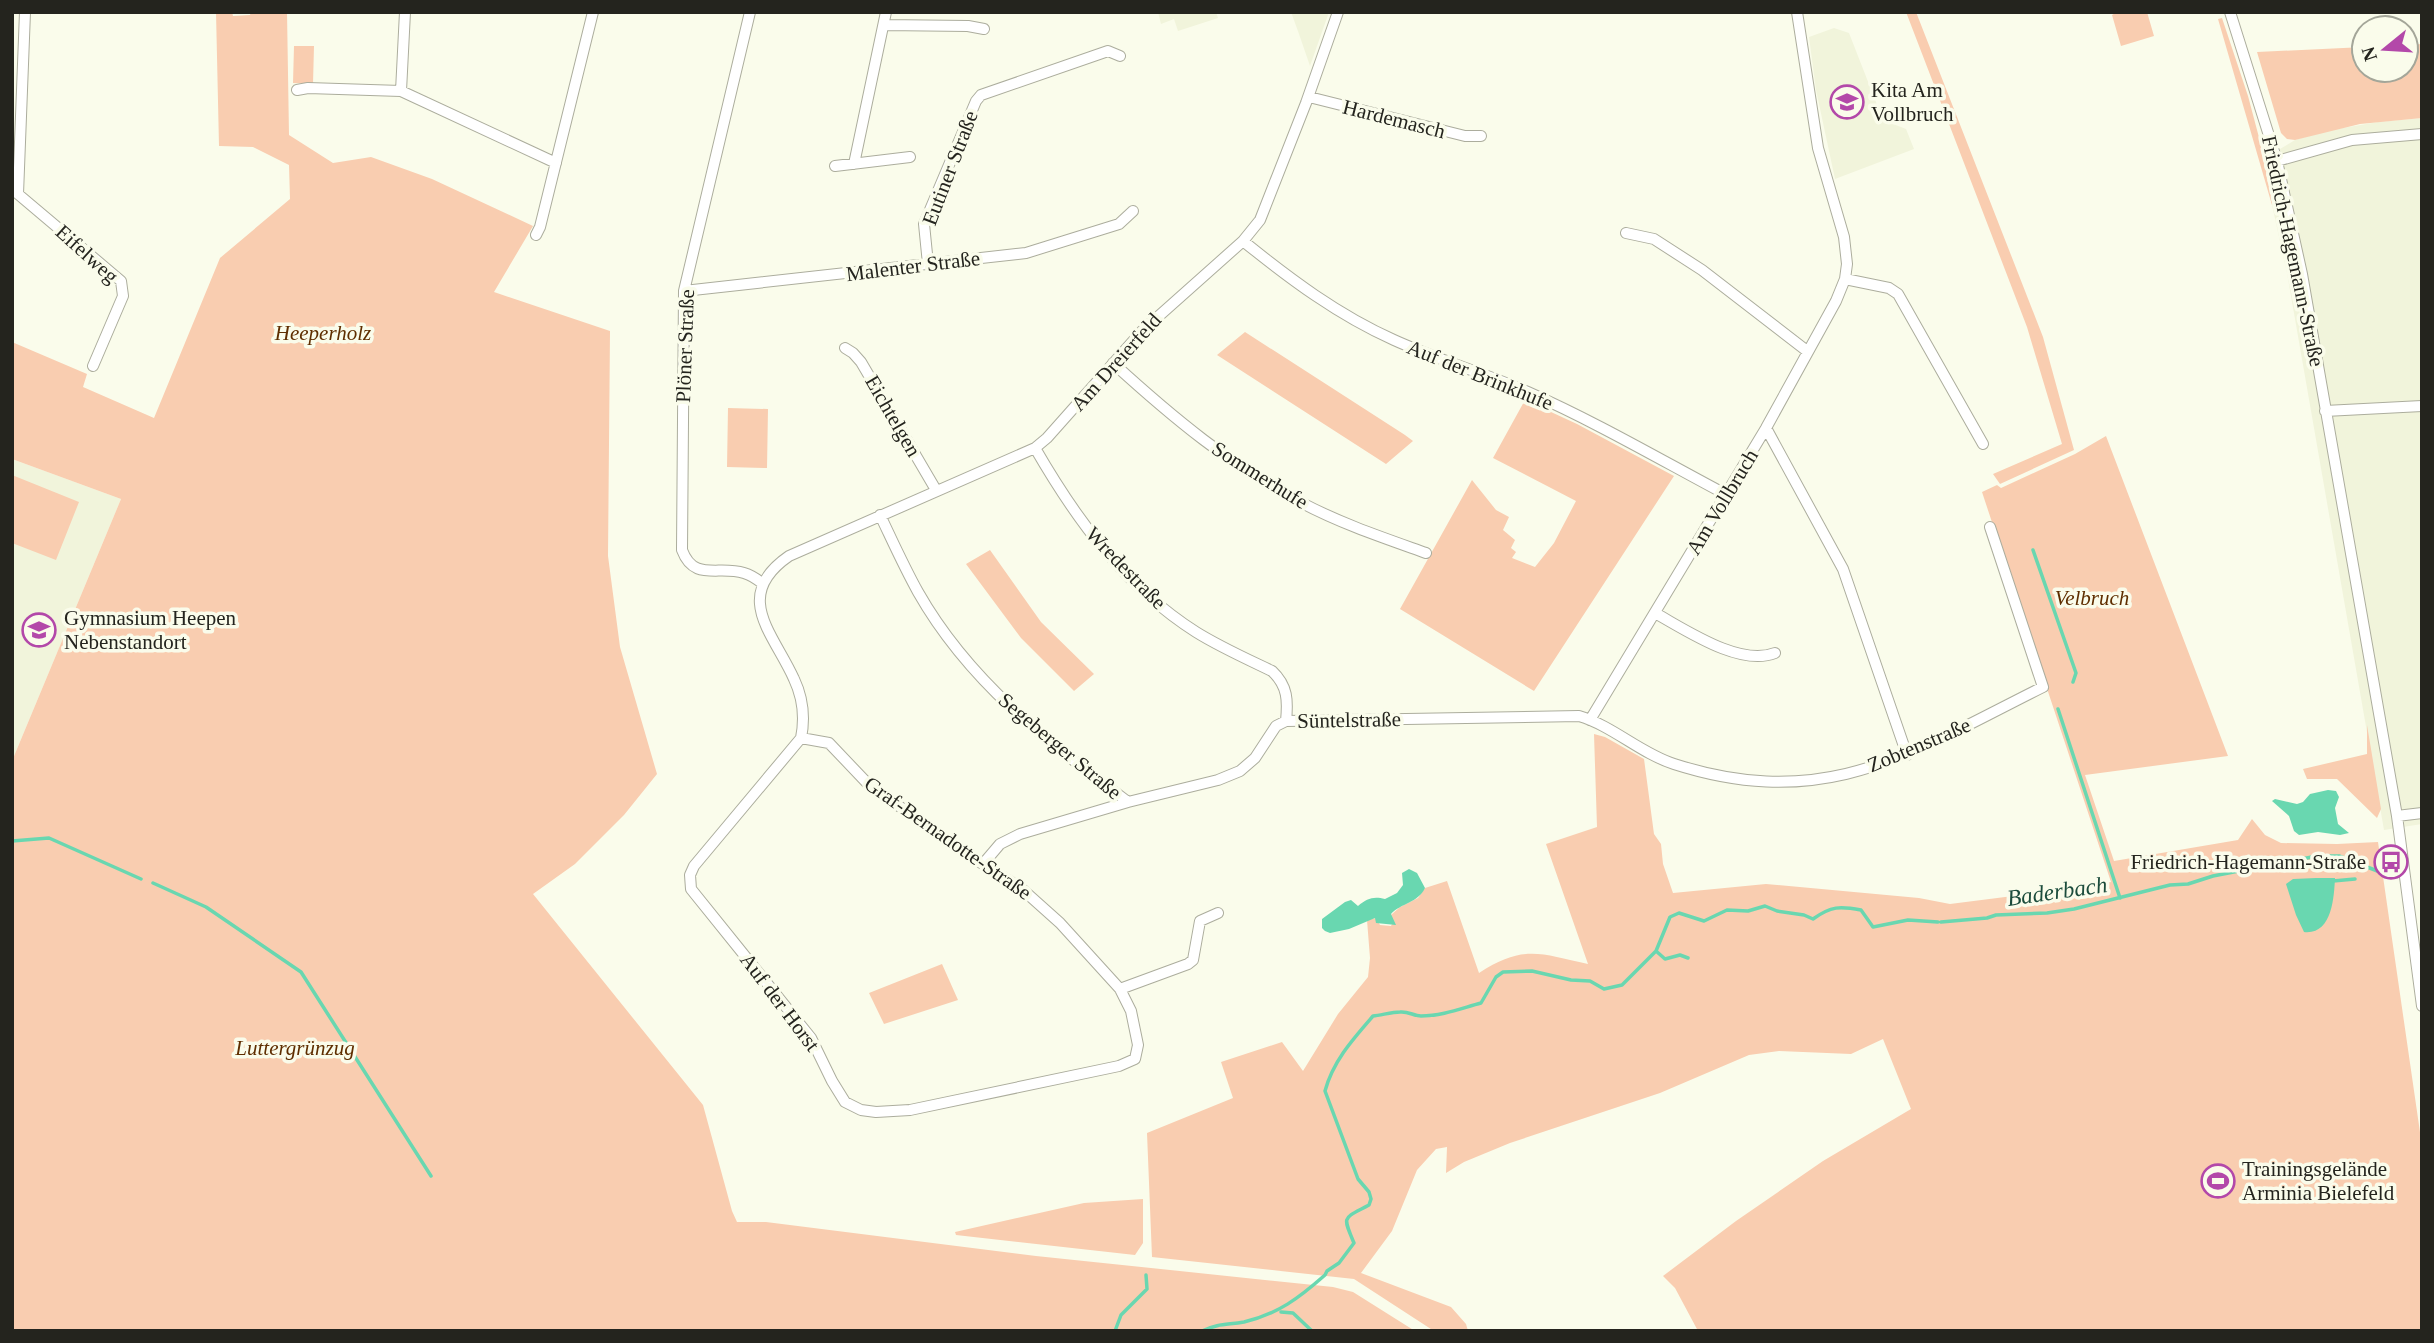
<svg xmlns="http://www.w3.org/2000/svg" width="2434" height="1343" font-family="Georgia,serif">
	<rect width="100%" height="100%" fill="#fafceb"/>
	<path fill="#f1f4db" d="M 1158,12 L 1216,12 L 1218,18 L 1178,31 L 1174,19 L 1161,24 Z
		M 1291,12 L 1329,12 L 1310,66 L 1299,34 Z
		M 1834,28 L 1849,33 L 1883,120 L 1906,129 L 1914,149 L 1835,179 L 1816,90 L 1809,37 Z
		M 2422,118 L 2422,824 L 2384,830 L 2287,273 L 2272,205 L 2274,194 L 2265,158 L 2295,140 L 2325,131 L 2378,122 Z
		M 12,459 L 121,499 L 12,761 Z"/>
	<path fill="#f9cdb0" d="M 216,12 L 232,12 L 233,16 L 250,15 L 251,12 L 287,12 L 289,135 L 333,163 L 371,157 L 432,179 L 533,226 L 494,292 L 610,331 L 608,556 L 620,647 L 657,774 L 624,815 L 575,864 L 533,894 L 703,1105 L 732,1211 L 737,1222 L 766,1222 L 1036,1256 L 1333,1287 L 1353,1292 L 1415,1331 L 12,1331 L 12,761 L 121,499 L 12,459 L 12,342 L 87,374 L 83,387 L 154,418 L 220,258 L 290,199 L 289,165 L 253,147 L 219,146 Z
		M 1906,12 L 1916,12 L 2043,337 L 2074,450 L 2000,484 L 1993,474 L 2062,444 L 2027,327 Z
		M 2117,12 L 2147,12 L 2154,36 L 2121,46 L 2112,15 Z
		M 2222,18 L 2248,96 L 2274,194 L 2272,205 L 2218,19 Z
		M 2422,44 L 2422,118 L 2360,124 L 2295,140 L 2287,139 L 2281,133 L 2257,52 L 2364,47 L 2364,70 L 2406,70 L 2406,45 Z
		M 294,46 L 314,46 L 313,84 L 293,83 Z
		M 1245,332 L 1405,435 L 1413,441 L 1386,464 L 1217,355 Z
		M 1525,400 L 1577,424 L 1674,476 L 1534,691 L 1400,609 L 1472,480 L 1496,510 L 1509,517 L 1503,530 L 1515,540 L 1511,548 L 1516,552 L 1512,558 L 1535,567 L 1554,543 L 1576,501 L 1493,458 Z
		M 728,408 L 768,409 L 767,468 L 727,467 Z
		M 2106,436 L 2228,756 L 2085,775 L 2114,861 L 2238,840 L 2252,819 L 2265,835 L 2281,843 L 2337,844 L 2378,842 L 2422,1146 L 2422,1331 L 1698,1331 L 1675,1288 L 1663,1276 L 1736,1221 L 1823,1161 L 1911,1109 L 1883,1039 L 1851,1054 L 1779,1051 L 1749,1055 L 1660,1093 L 1510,1143 L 1464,1162 L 1446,1173 L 1447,1147 L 1436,1149 L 1417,1170 L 1392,1231 L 1361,1273 L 1451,1307 L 1466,1324 L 1468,1331 L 1434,1331 L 1354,1279 L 1152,1257 L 1147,1133 L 1233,1098 L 1221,1062 L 1282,1042 L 1303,1071 L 1338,1014 L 1368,977 L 1370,958 L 1367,920 L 1376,918 L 1380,925 L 1391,926 L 1393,922 L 1391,915 L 1400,907 L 1418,898 L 1425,888 L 1447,881 L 1479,973 C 1524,944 1540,954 1588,964 L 1546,844 L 1597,827 L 1594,734 L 1605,737 L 1644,759 L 1654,834 L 1661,844 L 1663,864 L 1673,893 L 1766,884 L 1919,898 L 1950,904 L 2013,896 L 2059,894 L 2111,882 L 1982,492 L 1997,485 L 2001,488 L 2075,454 Z
		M 12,475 L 79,502 L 56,560 L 12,543 Z
		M 990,550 L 1041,622 L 1094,674 L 1074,691 L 1021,638 L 966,564 Z
		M 2367,725 L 2381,809 L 2377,818 L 2337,779 L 2307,779 L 2303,769 L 2367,754 Z
		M 942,964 L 958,1000 L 884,1024 L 869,993 Z
		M 1143,1199 L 1143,1243 L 1135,1255 L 956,1235 L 955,1232 L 1084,1203 Z"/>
	<path fill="#69d7b0" d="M 2328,790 L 2336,791 L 2339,797 L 2335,808 L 2338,824 L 2349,833 L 2340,835 L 2318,832 L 2299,835 L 2294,831 L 2289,816 L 2272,801 L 2275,799 L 2297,804 L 2303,802 L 2310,794 Z
		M 1409,869 L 1417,873 L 1425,888 C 1418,903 1401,903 1391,914 L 1396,925 L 1376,923 L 1375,918 L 1349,929 L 1330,933 L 1325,931 L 1322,928 L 1322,919 L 1345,902 L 1351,900 L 1358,906 C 1367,898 1374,896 1385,899 L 1397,893 L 1403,885 L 1402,873 Z
		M 2316,878 L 2335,878 C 2334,898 2332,935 2304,932 L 2296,915 L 2286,884 L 2293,879 Z"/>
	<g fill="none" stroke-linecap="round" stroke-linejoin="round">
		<path stroke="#69d7b0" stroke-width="3.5" d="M 2033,550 L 2076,673 L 2073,682
			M 2058,709 L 2120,898
			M 12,841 L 49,838 L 141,879
			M 2333,881 L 2355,879
			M 153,883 L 206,907 L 301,972 L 431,1176
			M 1941,922 L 1987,918 L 1996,915 L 2047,913 L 2074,909 L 2170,885 L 2188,884 L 2213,876 L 2317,856 L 2339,856 L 2380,872
			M 1656,951 L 1665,959 L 1680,955 L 1688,958
			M 1281,1312 L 1293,1313 L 1312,1331
			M 1115,1331 L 1121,1315 L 1147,1289 L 1146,1275
			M 1202,1331 C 1219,1323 1227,1325 1244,1322 C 1278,1314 1299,1298 1325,1275 L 1327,1271 L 1339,1263 L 1354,1243 C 1342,1215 1343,1219 1369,1205 L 1371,1199 L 1369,1192 L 1358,1179 L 1325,1091 C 1333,1061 1353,1039 1373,1016 C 1382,1015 1392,1012 1400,1012 C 1408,1011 1414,1016 1421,1016 C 1442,1016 1462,1008 1481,1003 L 1496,977 L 1503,972 L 1532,971 L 1571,980 L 1590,981 L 1604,989 L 1622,985 L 1656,951 L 1670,917 L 1679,913 L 1704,921 L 1727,910 L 1748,911 L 1765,906 L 1777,911 L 1804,915 L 1813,919 C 1831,906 1840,906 1861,910 L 1873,927 L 1908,920 L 1938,922"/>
		<defs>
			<path id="street" d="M 750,12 L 684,291 L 682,550 C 694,582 718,565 744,573 C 751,575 757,579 763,584
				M 2230,12 L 2277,161 L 2302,274 L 2397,816 L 2422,1006
				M 884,25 L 968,26 L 984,29
				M 297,90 L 308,88 L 401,91 L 556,163
				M 401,91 L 405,12
				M 1309,97 L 1465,136 L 1481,136
				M 2277,161 L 2352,140 L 2422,134
				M 854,164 L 886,12
				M 835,166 L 910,157
				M 12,189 L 121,281 L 123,296 L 93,366
				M 18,194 L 25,12
				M 1626,233 L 1654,239 L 1702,270 L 1807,351
				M 536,235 L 540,227 L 593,12
				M 1243,241 C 1290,279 1338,315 1394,340 C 1438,360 1484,373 1528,392 C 1596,422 1661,460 1727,495
				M 928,264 L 924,224 L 976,101 L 981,95 L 1108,51 L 1120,56
				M 1845,279 L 1889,288 L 1898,294 L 1983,444
				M 684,291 L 1026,253 L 1119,224 L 1133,211
				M 845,348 L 853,353 L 861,362 L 936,490
				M 1113,363 C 1171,416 1232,467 1302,503 C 1342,524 1384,538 1426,553
				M 2325,411 L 2422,406
				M 1766,428 L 1843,569 L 1907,755
				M 1035,448 C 1076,519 1125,587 1196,632 C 1220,647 1247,659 1272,671 C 1288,686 1288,701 1286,721
				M 880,515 C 892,540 904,567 918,592 C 969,682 1047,741 1128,802
				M 1655,613 C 1686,630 1740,667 1775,653
				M 1590,720 L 1766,428 L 1836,301 L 1845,279 L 1847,264 L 1844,237 L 1818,148 L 1797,12
				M 801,738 L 694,866 L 690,875 L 691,889 L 811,1038 L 832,1081 L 845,1102 L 861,1110 L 876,1112 L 910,1110 L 1119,1066 L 1135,1059 L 1138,1045 L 1131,1011 L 1120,989 L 1060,923 L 1022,889 L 967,854 L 869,785 L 829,743 L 801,738 C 805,718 803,698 794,679 C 774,634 731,596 789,556 L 1035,448 L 1047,438 L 1142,331 L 1243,241 L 1260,220 L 1306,103 L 1338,12
				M 2397,816 L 2422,813
				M 983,864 L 1000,844 L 1020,834 L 1128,802 L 1218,780 L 1240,771 L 1255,758 L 1276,726 L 1286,721 L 1579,716 C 1613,726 1640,753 1674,764 C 1827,813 1912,752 2043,687 L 1990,527
				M 1120,989 L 1188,964 L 1193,960 L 1200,921 L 1218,913"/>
		</defs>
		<use href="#street" stroke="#acad9d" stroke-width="12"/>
		<use href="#street" stroke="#fff" stroke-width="10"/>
	</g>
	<defs>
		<symbol id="school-ring" viewBox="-11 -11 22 22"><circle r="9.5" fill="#fafceb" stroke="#b348a9" stroke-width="1.5"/><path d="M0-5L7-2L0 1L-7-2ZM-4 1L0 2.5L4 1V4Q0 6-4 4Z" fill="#b348a9"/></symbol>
		<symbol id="bus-ring" viewBox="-11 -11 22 22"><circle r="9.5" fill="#fafceb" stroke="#b348a9" stroke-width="1.5"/><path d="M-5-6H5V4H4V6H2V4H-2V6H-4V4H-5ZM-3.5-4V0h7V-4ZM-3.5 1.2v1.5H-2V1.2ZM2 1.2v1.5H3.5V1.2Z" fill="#b348a9"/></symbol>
		<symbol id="stadium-ring" viewBox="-11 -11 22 22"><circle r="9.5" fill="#fafceb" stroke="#b348a9" stroke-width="1.5"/><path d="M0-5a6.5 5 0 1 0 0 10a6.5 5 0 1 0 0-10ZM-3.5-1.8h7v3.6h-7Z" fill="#b348a9"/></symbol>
	</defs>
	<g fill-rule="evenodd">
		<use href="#school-ring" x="1828" y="83" width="38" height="38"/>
		<use href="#school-ring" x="20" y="611" width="38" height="38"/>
		<use href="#bus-ring" x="2372" y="843" width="38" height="38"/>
		<use href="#stadium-ring" x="2199" y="1162" width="38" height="38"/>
	</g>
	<g text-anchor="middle" stroke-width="7" stroke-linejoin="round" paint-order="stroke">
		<g font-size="21" fill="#24241e" stroke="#fafceb" text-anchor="start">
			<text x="1871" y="97">Kita Am<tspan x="1871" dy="24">Vollbruch</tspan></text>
			<text x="64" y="625">Gymnasium Heepen<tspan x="64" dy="24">Nebenstandort</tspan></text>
			<text x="2366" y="869" text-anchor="end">Friedrich-Hagemann-Straße</text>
			<text x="2242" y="1176">Trainingsgelände<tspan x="2242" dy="24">Arminia Bielefeld</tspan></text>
		</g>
		<g font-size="21" fill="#24241e" stroke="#fafceb">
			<text transform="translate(1394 119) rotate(14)" y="7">Hardemasch</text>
			<text transform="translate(950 168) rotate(-69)" y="7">Eutiner Straße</text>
			<text transform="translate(2293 251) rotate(78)" y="7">Friedrich-Hagemann-Straße</text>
			<text transform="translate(87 254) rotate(42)" y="7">Eifelweg</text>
			<text transform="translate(913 266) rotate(-7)" y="7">Malenter Straße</text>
			<text transform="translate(685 346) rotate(-88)" y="7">Plöner Straße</text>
			<text transform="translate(1116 362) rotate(-48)" y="7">Am Dreierfeld</text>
			<text transform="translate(1480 375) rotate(22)" y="7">Auf der Brinkhufe</text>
			<text transform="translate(893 416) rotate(60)" y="7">Eichtelgen</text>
			<text transform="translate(1260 475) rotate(32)" y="7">Sommerhufe</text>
			<text transform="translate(1722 502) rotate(-59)" y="7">Am Vollbruch</text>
			<text transform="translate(1126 568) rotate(46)" y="7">Wredestraße</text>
			<text transform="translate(1349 720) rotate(-1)" y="7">Süntelstraße</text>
			<text transform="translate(1919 745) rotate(-23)" y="7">Zobtenstraße</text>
			<text transform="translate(1060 746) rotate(40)" y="7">Segeberger Straße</text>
			<text transform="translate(948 838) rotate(35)" y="7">Graf-Bernadotte-Straße</text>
			<text transform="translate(780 1002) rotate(53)" y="7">Auf der Horst</text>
		</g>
		<g font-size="21" font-style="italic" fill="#5f2e00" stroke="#fafceb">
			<text x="323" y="340">Heeperholz</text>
			<text x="2092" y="605">Velbruch</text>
			<text x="295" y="1055">Luttergrünzug</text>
		</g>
		<g font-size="23" font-style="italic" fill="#1c4c3c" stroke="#fafceb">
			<text transform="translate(2057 891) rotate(-8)" y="8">Baderbach</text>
		</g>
	</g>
	<rect width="2434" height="1343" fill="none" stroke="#24241e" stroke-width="28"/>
	<g transform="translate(2385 49) rotate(252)"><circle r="33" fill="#fafceb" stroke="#a4a699" stroke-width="2"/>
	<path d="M0-5L12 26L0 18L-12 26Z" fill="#b348a9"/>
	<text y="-10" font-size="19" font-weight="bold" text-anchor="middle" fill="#24241e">N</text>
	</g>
</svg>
